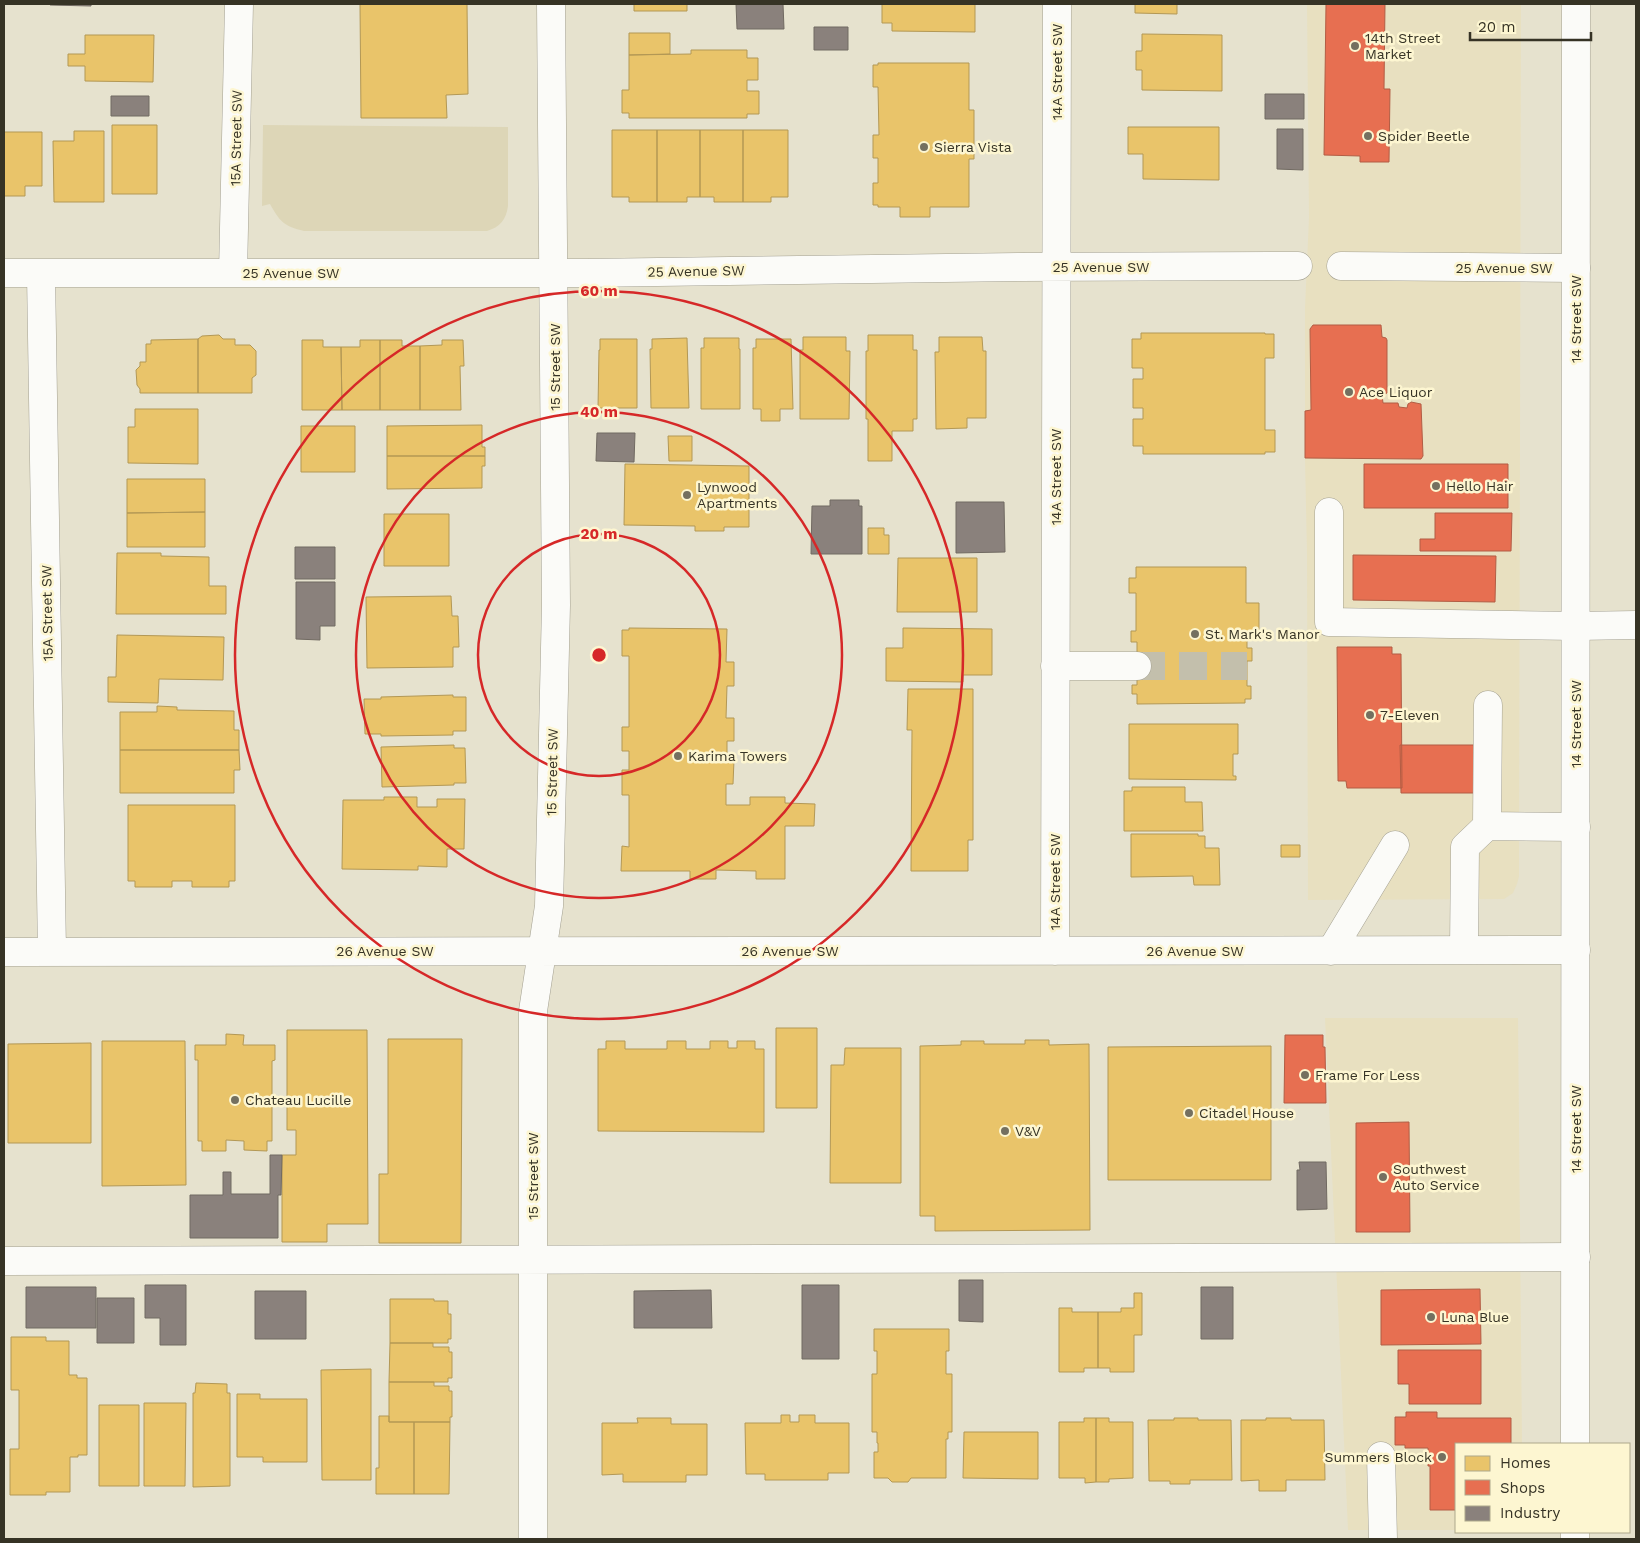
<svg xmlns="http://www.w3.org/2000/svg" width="1640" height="1543" font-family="'Work Sans',sans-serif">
	<rect width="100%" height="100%" fill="#e6e2ce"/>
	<path fill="#e8e0c0" d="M 1307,4 L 1521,4 L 1519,876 L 1517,884 L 1513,893 L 1504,899 L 1308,900 L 1307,554 L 1305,458 L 1305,308 L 1309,218 Z
		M 1325,1018 L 1518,1018 L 1522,1444 L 1456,1444 L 1456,1530 L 1348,1530 Z"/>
	<path fill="#ddd6b7" d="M 263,125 L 508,127 L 508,206 C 506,220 500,227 487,231 L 304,231 C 284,226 280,222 270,204 L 262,206 Z"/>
	<path fill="#e9c46a" stroke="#b39855" d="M 360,4 L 467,4 L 468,94 L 446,95 L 447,118 L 361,118 Z
		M 634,4 L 687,4 L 687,11 L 634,11 Z
		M 882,4 L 975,4 L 975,32 L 892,31 L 892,23 L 882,23 Z
		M 1135,4 L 1196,4 L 1177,4 L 1177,14 L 1135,13 Z
		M 629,33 L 670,33 L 670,54 L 629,55 Z
		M 1142,34 L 1222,35 L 1222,91 L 1142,90 L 1142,70 L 1136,70 L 1136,51 L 1142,51 Z
		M 85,35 L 154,35 L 153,82 L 85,81 L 85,66 L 68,66 L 68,54 L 85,54 Z
		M 691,50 L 747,50 L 747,58 L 758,58 L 758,80 L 747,80 L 747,91 L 759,91 L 759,114 L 747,114 L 747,118 L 629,118 L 629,113 L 622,113 L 622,90 L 629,90 L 629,55 L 691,54 Z
		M 878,63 L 969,63 L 969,110 L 974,110 L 974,159 L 969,159 L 969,207 L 930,207 L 930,217 L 900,217 L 900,207 L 878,207 L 878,205 L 873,205 L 873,183 L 878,183 L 878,158 L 873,158 L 873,135 L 879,135 L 878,87 L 873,87 L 873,65 L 878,65 Z
		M 112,125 L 157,125 L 157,194 L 112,194 Z
		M 1128,127 L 1219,127 L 1219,180 L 1143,179 L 1143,154 L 1128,154 Z
		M 612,130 L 657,130 L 657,202 L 629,202 L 629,197 L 612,197 Z
		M 657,130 L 700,130 L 700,197 L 687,197 L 687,202 L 657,202 Z
		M 700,130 L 743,130 L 743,202 L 714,202 L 714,197 L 700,197 Z
		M 743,130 L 788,130 L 788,197 L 771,197 L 771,202 L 743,202 Z
		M 74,131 L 104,131 L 104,202 L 54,202 L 53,141 L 74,141 Z
		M 4,132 L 42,132 L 42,186 L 25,186 L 25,196 L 4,196 Z
		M 1141,333 L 1265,333 L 1265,334 L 1274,334 L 1274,358 L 1265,358 L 1265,430 L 1275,430 L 1275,452 L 1265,452 L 1265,454 L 1143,454 L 1143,446 L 1133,446 L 1133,419 L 1143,419 L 1143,408 L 1133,408 L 1133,379 L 1143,379 L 1143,368 L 1132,368 L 1132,339 L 1141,339 Z
		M 219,335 L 223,339 L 235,339 L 235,345 L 250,345 L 256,351 L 256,375 L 252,378 L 252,393 L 198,393 L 198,339 L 202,336 Z
		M 868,335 L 913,335 L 913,350 L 917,350 L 917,419 L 913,419 L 913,431 L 892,431 L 892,461 L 868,461 L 868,419 L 866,419 L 866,351 L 868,351 Z
		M 803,337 L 846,337 L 846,351 L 850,351 L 849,419 L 800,419 L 800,350 L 803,350 Z
		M 939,337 L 982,337 L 983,351 L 986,351 L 986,418 L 967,418 L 967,428 L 936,429 L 935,352 L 939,352 Z
		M 687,338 L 689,408 L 651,408 L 650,349 L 652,349 L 652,339 Z
		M 704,338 L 739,338 L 739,349 L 740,349 L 740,409 L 701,409 L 701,348 L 704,348 Z
		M 198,339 L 198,393 L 140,393 L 140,389 L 137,385 L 136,370 L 140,366 L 140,362 L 146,362 L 146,344 L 151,344 L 151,340 Z
		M 600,339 L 637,339 L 637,408 L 598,408 L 599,350 L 600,350 Z
		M 756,339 L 791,339 L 793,409 L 780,409 L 780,421 L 761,421 L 761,409 L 753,409 L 753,348 L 756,348 Z
		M 302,340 L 323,340 L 323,347 L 341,347 L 342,410 L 302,410 Z
		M 360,340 L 380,340 L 380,410 L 342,410 L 341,347 L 360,347 Z
		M 380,340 L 402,340 L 402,346 L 420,346 L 420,410 L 380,410 Z
		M 442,340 L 463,340 L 464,366 L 460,366 L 461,410 L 420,410 L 420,346 L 442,345 Z
		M 135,409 L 198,409 L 198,464 L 128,463 L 128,427 L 135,427 Z
		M 482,425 L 482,447 L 485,447 L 485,456 L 387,456 L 387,426 Z
		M 301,426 L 355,426 L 355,472 L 301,472 Z
		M 668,436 L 692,436 L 692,461 L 669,461 Z
		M 387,456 L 485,456 L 485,466 L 482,466 L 482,488 L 387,489 Z
		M 625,464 L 749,466 L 749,527 L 724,527 L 724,531 L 695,531 L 695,526 L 624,525 Z
		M 127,479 L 205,479 L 205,512 L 127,513 Z
		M 205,512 L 205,547 L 127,547 L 127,513 Z
		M 384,514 L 449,514 L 449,566 L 384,566 Z
		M 868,528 L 884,528 L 884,535 L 889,535 L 889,554 L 868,554 Z
		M 117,553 L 161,553 L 161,556 L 209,557 L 209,586 L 226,586 L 226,614 L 116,614 Z
		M 898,558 L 977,558 L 977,612 L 897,612 Z
		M 1136,567 L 1246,567 L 1246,603 L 1259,603 L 1259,637 L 1247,637 L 1247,648 L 1252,648 L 1252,661 L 1247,661 L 1247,686 L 1251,686 L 1251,699 L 1245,699 L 1245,703 L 1137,704 L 1137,694 L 1132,694 L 1132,685 L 1137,685 L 1137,642 L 1131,642 L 1131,631 L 1136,631 L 1136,593 L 1129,593 L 1129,578 L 1136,578 Z
		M 451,596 L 452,616 L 458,616 L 459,647 L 453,647 L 453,667 L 367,668 L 366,597 Z
		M 629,628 L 727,629 L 726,662 L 734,662 L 734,686 L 727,686 L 726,718 L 734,718 L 734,741 L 727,741 L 727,760 L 734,760 L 733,784 L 726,784 L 726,805 L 750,805 L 750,797 L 785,797 L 785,803 L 815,804 L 814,826 L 785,826 L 785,879 L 756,879 L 756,871 L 716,870 L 716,879 L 690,879 L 690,871 L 621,871 L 622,846 L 629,847 L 629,795 L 622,795 L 622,770 L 629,770 L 629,751 L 622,751 L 622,727 L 629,727 L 629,656 L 622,656 L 622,630 L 629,630 Z
		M 903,628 L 992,629 L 992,675 L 963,675 L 963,682 L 886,681 L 886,648 L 903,648 Z
		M 117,635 L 224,637 L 223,680 L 159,679 L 158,703 L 108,702 L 108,677 L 116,677 Z
		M 908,689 L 973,689 L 973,840 L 968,840 L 968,871 L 911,871 L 912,730 L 907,730 Z
		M 453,695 L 453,697 L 466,697 L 466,731 L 453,731 L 453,735 L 381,736 L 381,734 L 365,734 L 364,699 L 381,699 L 381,697 Z
		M 157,706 L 177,707 L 177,710 L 234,711 L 234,730 L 239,730 L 239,750 L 120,750 L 120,712 L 157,712 Z
		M 1129,724 L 1238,724 L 1238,754 L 1233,754 L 1233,776 L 1236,776 L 1236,780 L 1129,779 Z
		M 454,745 L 454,748 L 465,748 L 466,783 L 454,783 L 454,785 L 382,787 L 381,747 Z
		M 120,750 L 239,750 L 240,770 L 234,770 L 234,793 L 120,793 Z
		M 1132,787 L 1185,787 L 1185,802 L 1202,802 L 1203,831 L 1124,831 L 1124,791 L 1132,791 Z
		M 384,797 L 417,797 L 417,807 L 437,807 L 437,799 L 465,799 L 464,849 L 447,849 L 447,867 L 418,866 L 418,870 L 342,869 L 343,800 L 384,800 Z
		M 128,805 L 235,805 L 235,881 L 229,881 L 229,887 L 192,887 L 192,881 L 172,881 L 172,887 L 135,887 L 135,881 L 128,881 Z
		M 1131,834 L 1198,834 L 1198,836 L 1205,836 L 1205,848 L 1219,848 L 1220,885 L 1194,885 L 1193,876 L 1131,877 Z
		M 1281,845 L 1300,845 L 1300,857 L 1281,857 Z
		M 776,1028 L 817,1028 L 817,1108 L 776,1108 Z
		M 287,1030 L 367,1030 L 368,1224 L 327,1224 L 327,1242 L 282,1242 L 282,1155 L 296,1155 L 296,1130 L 287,1130 Z
		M 226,1034 L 244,1035 L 243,1045 L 275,1045 L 275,1060 L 272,1061 L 272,1141 L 267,1141 L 267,1151 L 244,1150 L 244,1141 L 226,1140 L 226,1151 L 202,1151 L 202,1141 L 198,1141 L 198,1060 L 195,1060 L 195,1045 L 226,1045 Z
		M 388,1039 L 462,1039 L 461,1243 L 379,1243 L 379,1174 L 388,1174 Z
		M 1025,1040 L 1049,1040 L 1049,1045 L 1089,1044 L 1090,1230 L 935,1231 L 935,1216 L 920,1216 L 920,1046 L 961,1045 L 961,1041 L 984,1041 L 984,1044 L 1025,1044 Z
		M 102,1041 L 185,1041 L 186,1185 L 102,1186 Z
		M 606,1041 L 625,1041 L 625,1049 L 667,1049 L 667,1041 L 686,1041 L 686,1049 L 710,1049 L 710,1041 L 728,1041 L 728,1048 L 737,1048 L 737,1041 L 755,1041 L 755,1049 L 764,1049 L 764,1132 L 598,1131 L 598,1049 L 606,1049 Z
		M 91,1043 L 91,1143 L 8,1143 L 8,1044 Z
		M 1271,1046 L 1271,1180 L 1108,1180 L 1108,1047 Z
		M 845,1048 L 901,1048 L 901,1183 L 830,1183 L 831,1065 L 844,1065 Z
		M 1134,1293 L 1142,1293 L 1142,1335 L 1134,1335 L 1134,1372 L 1110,1372 L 1110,1368 L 1098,1368 L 1098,1312 L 1121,1312 L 1121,1308 L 1134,1308 Z
		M 390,1299 L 434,1299 L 434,1301 L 448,1301 L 448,1314 L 451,1314 L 451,1339 L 448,1339 L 448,1343 L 390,1343 Z
		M 1059,1308 L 1072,1308 L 1072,1312 L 1098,1312 L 1098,1368 L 1084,1368 L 1084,1372 L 1059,1372 Z
		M 874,1329 L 949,1329 L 949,1351 L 946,1351 L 946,1374 L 952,1374 L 952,1432 L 948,1432 L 948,1439 L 946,1439 L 946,1478 L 911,1478 L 908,1482 L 892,1482 L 888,1478 L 874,1478 L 874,1452 L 878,1452 L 878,1443 L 877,1443 L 877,1432 L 872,1432 L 872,1374 L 877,1374 L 877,1351 L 874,1351 Z
		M 11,1337 L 46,1337 L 46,1341 L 69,1341 L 69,1375 L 77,1375 L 77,1378 L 87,1378 L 87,1455 L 78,1455 L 78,1457 L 70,1457 L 70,1492 L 46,1492 L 46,1495 L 10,1495 L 10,1449 L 19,1449 L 19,1390 L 11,1390 Z
		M 390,1343 L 433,1343 L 433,1347 L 449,1347 L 449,1352 L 452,1352 L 452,1378 L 448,1378 L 448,1382 L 389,1382 Z
		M 371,1369 L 371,1480 L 322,1480 L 321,1370 Z
		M 389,1382 L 434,1382 L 434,1386 L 449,1386 L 449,1391 L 452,1391 L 452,1417 L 450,1417 L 450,1422 L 389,1422 Z
		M 196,1383 L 227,1384 L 227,1393 L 230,1393 L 230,1486 L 193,1487 L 193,1393 L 195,1393 Z
		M 237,1394 L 260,1394 L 260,1399 L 307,1399 L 307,1462 L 263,1462 L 263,1457 L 237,1457 Z
		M 144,1403 L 186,1403 L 185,1486 L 144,1486 Z
		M 99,1405 L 139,1405 L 139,1486 L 99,1486 Z
		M 781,1415 L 790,1415 L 790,1422 L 799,1422 L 799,1415 L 815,1415 L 815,1423 L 849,1423 L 849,1473 L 828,1473 L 828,1480 L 765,1480 L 765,1474 L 746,1474 L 745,1423 L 781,1423 Z
		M 379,1416 L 389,1416 L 389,1422 L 414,1422 L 414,1494 L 376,1494 L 376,1468 L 379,1468 Z
		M 637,1418 L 671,1418 L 671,1424 L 707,1424 L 707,1475 L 686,1475 L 686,1482 L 623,1482 L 623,1474 L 602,1475 L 602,1423 L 638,1423 Z
		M 1084,1418 L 1096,1418 L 1096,1482 L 1085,1483 L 1085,1478 L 1059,1478 L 1059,1422 L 1084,1422 Z
		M 1096,1418 L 1109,1418 L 1109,1422 L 1133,1422 L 1133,1478 L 1109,1479 L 1109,1482 L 1096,1482 Z
		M 1174,1418 L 1198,1418 L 1198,1420 L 1231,1420 L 1232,1480 L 1190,1480 L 1190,1484 L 1170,1484 L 1170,1481 L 1149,1481 L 1148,1420 L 1174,1420 Z
		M 1266,1418 L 1291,1418 L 1291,1420 L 1324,1420 L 1325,1480 L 1286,1480 L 1286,1491 L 1259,1491 L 1259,1480 L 1241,1481 L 1241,1420 L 1266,1420 Z
		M 414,1422 L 450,1422 L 449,1494 L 414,1494 Z
		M 964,1432 L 1038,1432 L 1038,1479 L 963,1478 Z"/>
	<path fill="#e76f51" stroke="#b25d44" d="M 1326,4 L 1385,4 L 1384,89 L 1390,89 L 1389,162 L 1360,162 L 1360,156 L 1324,155 Z
		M 1313,325 L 1381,325 L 1382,337 L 1386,338 L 1387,340 L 1387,393 L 1382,395 L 1383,403 L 1398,403 L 1399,407 L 1407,408 L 1408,404 L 1411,402 L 1421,404 L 1423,456 L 1421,459 L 1305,458 L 1305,411 L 1311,410 L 1310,329 Z
		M 1364,464 L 1508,464 L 1508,508 L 1364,508 Z
		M 1435,513 L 1512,513 L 1511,551 L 1420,551 L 1420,539 L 1435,539 Z
		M 1353,555 L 1496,556 L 1495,602 L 1353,600 Z
		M 1337,647 L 1392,647 L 1392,654 L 1401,654 L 1402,788 L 1347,788 L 1346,781 L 1338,781 Z
		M 1400,745 L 1481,745 L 1482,793 L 1401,793 Z
		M 1285,1035 L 1323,1035 L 1323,1047 L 1325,1047 L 1326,1103 L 1284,1103 Z
		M 1409,1122 L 1410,1232 L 1356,1232 L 1356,1123 Z
		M 1480,1289 L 1481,1344 L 1381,1345 L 1381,1290 Z
		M 1398,1350 L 1481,1350 L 1481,1404 L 1409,1404 L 1409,1384 L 1398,1384 Z
		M 1406,1412 L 1437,1412 L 1437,1418 L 1511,1418 L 1511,1444 L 1456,1444 L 1456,1510 L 1430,1510 L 1430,1466 L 1428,1466 L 1428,1448 L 1405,1448 L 1405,1445 L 1395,1445 L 1395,1417 L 1406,1417 Z"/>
	<path fill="#8a817c" stroke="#716a62" d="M 50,4 L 91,4 L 91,6 L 50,5 Z
		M 736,4 L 783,4 L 784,29 L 737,29 Z
		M 814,27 L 848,27 L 848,50 L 814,50 Z
		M 1265,94 L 1304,94 L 1304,119 L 1265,119 Z
		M 111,96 L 149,96 L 149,116 L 111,116 Z
		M 1277,129 L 1303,129 L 1303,170 L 1277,169 Z
		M 597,433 L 635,433 L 634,462 L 596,461 Z
		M 830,500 L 859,500 L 859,506 L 862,506 L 862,554 L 811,554 L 812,506 L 830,506 Z
		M 956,502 L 1004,502 L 1005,552 L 956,553 Z
		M 295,547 L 335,547 L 335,579 L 295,579 Z
		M 296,582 L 335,582 L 335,626 L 320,626 L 320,640 L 296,639 Z
		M 270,1155 L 282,1155 L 281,1195 L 278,1195 L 278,1238 L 190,1238 L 190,1195 L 223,1195 L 223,1172 L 231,1172 L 231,1194 L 270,1194 Z
		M 1299,1162 L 1326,1162 L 1327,1209 L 1297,1210 L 1297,1170 L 1300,1170 Z
		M 959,1280 L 983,1280 L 983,1322 L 959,1321 Z
		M 145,1285 L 186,1285 L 186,1345 L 160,1345 L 160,1318 L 145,1318 Z
		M 802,1285 L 839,1285 L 839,1359 L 802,1359 Z
		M 26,1287 L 96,1287 L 96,1328 L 26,1328 Z
		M 1201,1287 L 1233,1287 L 1233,1339 L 1201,1339 Z
		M 711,1290 L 712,1328 L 634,1328 L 634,1291 Z
		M 255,1291 L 306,1291 L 306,1339 L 255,1339 Z
		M 97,1298 L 134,1298 L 134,1343 L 97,1343 Z"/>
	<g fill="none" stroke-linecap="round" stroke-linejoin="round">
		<path stroke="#c3bfac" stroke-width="28" stroke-dasharray="28 14" stroke-linecap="butt" d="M 1137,666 L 1247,666"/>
		<defs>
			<path id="minor" d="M 1341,266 L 1576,268
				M 4,273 L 587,273 L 1018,267 L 1298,266
				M 233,273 L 239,4
				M 41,274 L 52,952
				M 1329,512 L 1329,622 L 1576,626 L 1636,625
				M 1055,666 L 1137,666
				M 1487,826 L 1488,705
				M 1464,950 L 1465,847 L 1487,826 L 1576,827
				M 1055,951 L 1057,4
				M 1331,951 L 1395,845
				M 4,952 L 1576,950
				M 4,1261 L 1576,1257
				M 1381,1456 L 1383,1539
				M 533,1539 L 533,1011 L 549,906 L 556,605 L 551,4"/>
			<path id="major" d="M 1575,1444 L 1576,4
				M 1575,1539 L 1575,1532"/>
		</defs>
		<use href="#minor" stroke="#a4a192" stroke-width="29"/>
		<use href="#major" stroke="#a4a192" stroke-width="29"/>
		<use href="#minor" stroke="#fbfbf8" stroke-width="28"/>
		<use href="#major" stroke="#fbfbf8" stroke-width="28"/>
	</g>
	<g fill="none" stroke="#d62828" stroke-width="2.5">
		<circle cx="599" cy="655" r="121"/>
		<circle cx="599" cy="655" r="243"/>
		<circle cx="599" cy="655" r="364"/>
	</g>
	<g fill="#747060" stroke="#fdf6d1" stroke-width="2">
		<circle cx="1355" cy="46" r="5"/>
		<circle cx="1368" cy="136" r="5"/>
		<circle cx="924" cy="147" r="5"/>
		<circle cx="1349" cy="392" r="5"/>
		<circle cx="1436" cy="486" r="5"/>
		<circle cx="687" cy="495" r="5"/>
		<circle cx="1195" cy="634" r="5"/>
		<circle cx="1370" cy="715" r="5"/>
		<circle cx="678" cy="756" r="5"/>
		<circle cx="1305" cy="1075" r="5"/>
		<circle cx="235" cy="1100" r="5"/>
		<circle cx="1189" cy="1113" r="5"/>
		<circle cx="1005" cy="1131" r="5"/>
		<circle cx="1383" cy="1177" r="5"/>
		<circle cx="1431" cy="1317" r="5"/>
		<circle cx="1442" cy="1457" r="5"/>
	</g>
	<g text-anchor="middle" stroke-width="5" stroke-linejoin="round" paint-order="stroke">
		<g font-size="14" fill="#363325" stroke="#fdf6d1" text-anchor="start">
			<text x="1365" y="43">14th Street<tspan x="1365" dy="16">Market</tspan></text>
			<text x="1378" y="141">Spider Beetle</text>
			<text x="934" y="152">Sierra Vista</text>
			<text x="1359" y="397">Ace Liquor</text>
			<text x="1446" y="491">Hello Hair</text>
			<text x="697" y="492">Lynwood<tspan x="697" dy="16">Apartments</tspan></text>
			<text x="1205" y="639">St. Mark's Manor</text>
			<text x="1380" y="720">7-Eleven</text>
			<text x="688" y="761">Karima Towers</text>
			<text x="1315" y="1080">Frame For Less</text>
			<text x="245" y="1105">Chateau Lucille</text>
			<text x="1199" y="1118">Citadel House</text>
			<text x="1015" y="1136">V&amp;V</text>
			<text x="1393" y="1174">Southwest<tspan x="1393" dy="16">Auto Service</tspan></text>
			<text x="1441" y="1322">Luna Blue</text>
			<text x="1432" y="1462" text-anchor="end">Summers Block</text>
		</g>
		<g font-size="14" fill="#363325" stroke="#fdf6d1">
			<text transform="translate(1057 72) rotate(-90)" y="5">14A Street SW</text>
			<text transform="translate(236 138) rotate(-89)" y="5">15A Street SW</text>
			<text x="1101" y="272">25 Avenue SW</text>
			<text x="1504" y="273">25 Avenue SW</text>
			<text transform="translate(696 271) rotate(-1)" y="5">25 Avenue SW</text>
			<text x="291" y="278">25 Avenue SW</text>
			<text transform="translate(1576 319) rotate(-90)" y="5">14 Street SW</text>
			<text transform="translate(555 367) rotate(-90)" y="5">15 Street SW</text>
			<text transform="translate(1056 477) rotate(-90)" y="5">14A Street SW</text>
			<text transform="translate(47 613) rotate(-91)" y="5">15A Street SW</text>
			<text transform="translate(1576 724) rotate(-90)" y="5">14 Street SW</text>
			<text transform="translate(552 772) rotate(-89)" y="5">15 Street SW</text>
			<text transform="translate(1055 882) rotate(-90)" y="5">14A Street SW</text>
			<text x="385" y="956">26 Avenue SW</text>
			<text x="790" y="956">26 Avenue SW</text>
			<text x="1195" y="956">26 Avenue SW</text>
			<text transform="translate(1576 1129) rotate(-90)" y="5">14 Street SW</text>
			<text transform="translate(533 1176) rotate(-90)" y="5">15 Street SW</text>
		</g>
	</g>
	<circle cx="599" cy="655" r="8" fill="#d62828" stroke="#fdf6d1" stroke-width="2.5"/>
	<g font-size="15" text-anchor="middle" font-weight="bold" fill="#d62828" stroke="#fdf6d1" stroke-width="5" stroke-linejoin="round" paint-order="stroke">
		<text x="599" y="296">60 m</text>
		<text x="599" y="417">40 m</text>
		<text x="599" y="539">20 m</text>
	</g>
	<rect width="1640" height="1543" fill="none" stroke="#363325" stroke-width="10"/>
	<rect x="1455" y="1443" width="175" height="90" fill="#fdf6d1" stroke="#ada88c"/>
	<rect x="1465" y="1456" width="25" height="15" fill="#e9c46a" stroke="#ada88c"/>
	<text x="1500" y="1468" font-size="15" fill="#363325">Homes</text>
	<rect x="1465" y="1480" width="25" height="15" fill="#e76f51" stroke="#ada88c"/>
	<text x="1500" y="1493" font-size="15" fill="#363325">Shops</text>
	<rect x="1465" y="1506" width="25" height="15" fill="#8a817c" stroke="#ada88c"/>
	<text x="1500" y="1518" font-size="15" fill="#363325">Industry</text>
	<path d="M1470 32v8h121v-8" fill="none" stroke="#363325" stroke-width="2.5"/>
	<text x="1478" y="32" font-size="15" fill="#363325" stroke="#fdf6d1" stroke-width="4" paint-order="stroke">20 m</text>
</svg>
